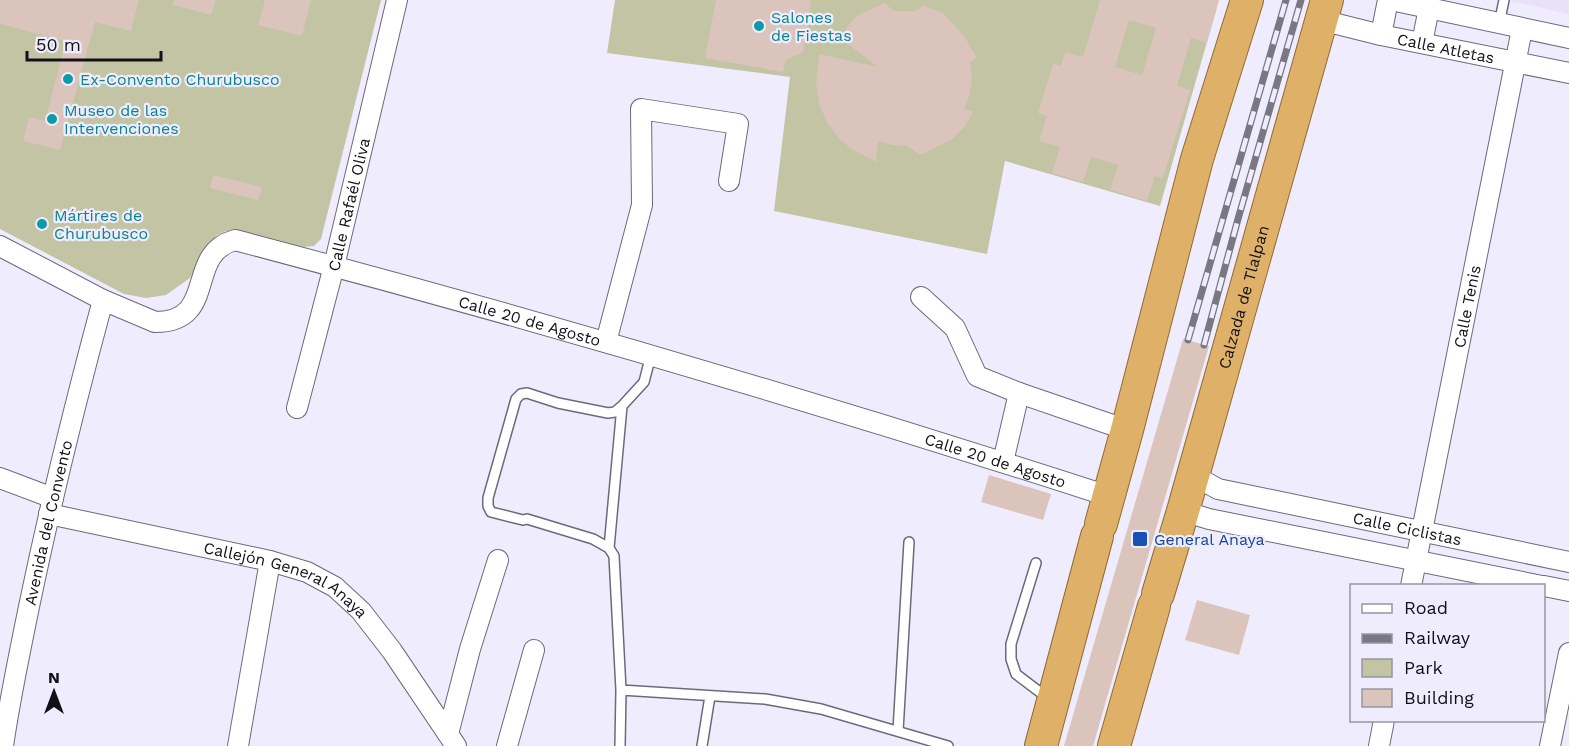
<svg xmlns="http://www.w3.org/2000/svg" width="1569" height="746" font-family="'Work Sans',sans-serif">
	<rect width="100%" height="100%" fill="#efedfd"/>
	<path fill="#e8e1f7" d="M 1506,0 L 1569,0 L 1569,14 Z"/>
	<path fill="#c2c4a4" d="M 0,0 L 381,0 L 321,239 L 314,246 L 303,247 L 243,232 L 226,231 L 216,236 L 209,245 L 190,278 L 166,295 L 146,298 L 124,294 L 0,229 Z
		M 615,0 L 1219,0 L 1160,206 L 1005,161 L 987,254 L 774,211 L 790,77 L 607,53 Z"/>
	<path fill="#dac4bc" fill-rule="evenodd" d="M 0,0 L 139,0 L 131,31 L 95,22 L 60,150 L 23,141 L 29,117 L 45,121 L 66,41 L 0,24 Z
		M 173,0 L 216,0 L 211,15 L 173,5 Z
		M 265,0 L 311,0 L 302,36 L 258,25 Z
		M 716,0 L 811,0 L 803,52 L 786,60 L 783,72 L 705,58 Z
		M 1100,0 L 1219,0 L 1207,43 L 1191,38 L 1177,86 L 1190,90 L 1163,178 L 1155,176 L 1147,201 L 1110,190 L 1118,165 L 1091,157 L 1083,182 L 1052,173 L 1060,147 L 1039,141 L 1047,116 L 1038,113 L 1053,64 L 1061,66 L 1065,52 L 1083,57 ZM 1129,20 L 1156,28 L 1142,75 L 1115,67 Z
		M 885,3 L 893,11 L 915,11 L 924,6 L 943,13 L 964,36 L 977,58 L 970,62 L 972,78 L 970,94 L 964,109 L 973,112 L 964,128 L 952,139 L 920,155 L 907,146 L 892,145 L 878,141 L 876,162 L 852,149 L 840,140 L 827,122 L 819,104 L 816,84 L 819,54 L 878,67 L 840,38 L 851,22 L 860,14 Z
		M 213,175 L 262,187 L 258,200 L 210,188 Z
		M 1183,339 L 1209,346 L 1093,746 L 1064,746 Z
		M 989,475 L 1051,494 L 1043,520 L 981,502 Z
		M 1197,600 L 1250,615 L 1239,655 L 1185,640 Z"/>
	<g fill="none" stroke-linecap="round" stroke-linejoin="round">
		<defs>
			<path id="service" d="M 1499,24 L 1504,0
				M 609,548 L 622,406
				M 1036,563 L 1011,644 L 1011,659 L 1016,674 L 1049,699
				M 621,690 L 765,699 L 821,709 L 948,746
				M 898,731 L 909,542
				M 620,746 L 621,690 L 614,556 L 609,548 L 593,539 L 527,519 L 523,520 L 491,512 L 488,506 L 488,498 L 516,399 L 521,394 L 527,393 L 558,403 L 608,413 L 615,412 L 622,406 L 644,382 L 651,355
				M 702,746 L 710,696"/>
			<g id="minor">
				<path d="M 1391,0 L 1569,38"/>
				<path id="s1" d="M 1321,20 L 1381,35 L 1569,73"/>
				<path d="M 1381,35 L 1388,0"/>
				<path d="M 1422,43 L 1429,8"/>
				<path id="s2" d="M 0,246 L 103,300 L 155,322 C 219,322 184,254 235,240 C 528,317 820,403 1108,496"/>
				<path d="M 921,297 L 955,328 L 977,376 L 1019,393 L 1127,430"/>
				<path d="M 606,342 L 642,205 L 641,109 L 738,124 L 729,181"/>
				<path id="s3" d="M 297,408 L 334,266 L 397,0"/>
				<path d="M 1003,462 L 1019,393"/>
				<path id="s4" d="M 1193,475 L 1218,489 L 1569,562"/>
				<path d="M 0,478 L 53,498"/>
				<path d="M 1183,511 L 1209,519 L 1542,586"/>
				<path id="s5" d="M 49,514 L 270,561 L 307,572 L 335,587 L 361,611 L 392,651 L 456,746"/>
				<path id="s6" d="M 1411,586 L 1522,29"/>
				<path d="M 1544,586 L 1569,591"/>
				<path d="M 448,734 L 470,649 L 498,560"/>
				<path id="s7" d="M 3,746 C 10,698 20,650 30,602 C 51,501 76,400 103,300"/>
				<path d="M 238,746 L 270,561"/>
				<path d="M 507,746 L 534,650"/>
				<path d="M 1379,746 L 1384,720"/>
				<path d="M 1550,746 L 1569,653"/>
			</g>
			<g id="trunk">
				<path d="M 1101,524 L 1127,430 L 1197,159 L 1247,0"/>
				<path id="s8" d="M 1158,594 L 1183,511 L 1327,0"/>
				<path d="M 1041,746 L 1097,536"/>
				<path d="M 1114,746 L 1154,606"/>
			</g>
		</defs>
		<use href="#service" stroke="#6c697b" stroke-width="12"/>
		<use href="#minor" stroke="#6c697b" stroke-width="22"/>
		<use href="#trunk" stroke="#916b34" stroke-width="34"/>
		<use href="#service" stroke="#fff" stroke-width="9"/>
		<use href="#minor" stroke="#fff" stroke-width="20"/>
		<use href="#trunk" stroke="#deb068" stroke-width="32"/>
		<defs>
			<path id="rail" d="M 1188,340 L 1286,0
				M 1204,345 L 1238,219 L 1301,0"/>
		</defs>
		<use href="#rail" stroke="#787782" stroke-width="7"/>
		<use href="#rail" stroke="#efedfd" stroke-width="4.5" stroke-dasharray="14" stroke-linecap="butt"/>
	</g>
	<g fill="#0f9aa8" stroke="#efedfd" stroke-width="2">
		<circle cx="759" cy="26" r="6"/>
		<circle cx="68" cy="79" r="6"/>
		<circle cx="52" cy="119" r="6"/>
		<circle cx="42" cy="224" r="6"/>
	</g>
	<rect fill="#1a4fb4" stroke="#efedfd" stroke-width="2" x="1132" y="531" width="16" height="16" rx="3"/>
	<g text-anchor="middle" stroke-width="4.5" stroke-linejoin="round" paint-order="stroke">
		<g font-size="16" fill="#0d838f" stroke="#efedfd" text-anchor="start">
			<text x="771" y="23">Salones<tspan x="771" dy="18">de Fiestas</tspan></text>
			<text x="80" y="85">Ex-Convento Churubusco</text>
			<text x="64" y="116">Museo de las<tspan x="64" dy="18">Intervenciones</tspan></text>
			<text x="54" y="221">Mártires de<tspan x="54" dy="18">Churubusco</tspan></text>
		</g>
		<g font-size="16" fill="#121118" stroke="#efedfd">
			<text dy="6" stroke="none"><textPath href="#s1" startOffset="128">Calle Atletas</textPath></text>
			<text dy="6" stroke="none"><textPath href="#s3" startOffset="210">Calle Rafaél Oliva</textPath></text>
			<text dy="6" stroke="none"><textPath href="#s8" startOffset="309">Calzada de Tlalpan</textPath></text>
			<text dy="6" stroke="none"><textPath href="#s6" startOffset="285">Calle Tenis</textPath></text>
			<text dy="6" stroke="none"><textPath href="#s2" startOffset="603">Calle 20 de Agosto</textPath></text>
			<text dy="6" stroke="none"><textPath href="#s2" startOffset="1089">Calle 20 de Agosto</textPath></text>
			<text dy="6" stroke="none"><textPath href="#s7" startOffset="228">Avenida del Convento</textPath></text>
			<text dy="6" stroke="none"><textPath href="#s4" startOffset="222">Calle Ciclistas</textPath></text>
			<text dy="6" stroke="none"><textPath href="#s5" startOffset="248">Callejón General Anaya</textPath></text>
		</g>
		<g font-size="16" fill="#164399" stroke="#efedfd" text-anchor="start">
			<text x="1154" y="545">General Anaya</text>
		</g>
	</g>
	<rect x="1350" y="584" width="195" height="138" fill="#efedfd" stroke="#9795a1" stroke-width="1.5"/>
	<rect x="1362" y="604" width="30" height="9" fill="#ffffff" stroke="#9795a1" stroke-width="1.5"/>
	<text x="1404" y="614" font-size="18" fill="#121118">Road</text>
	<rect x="1362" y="634" width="30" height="9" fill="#787782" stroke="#9795a1" stroke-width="1.5"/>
	<text x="1404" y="644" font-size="18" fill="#121118">Railway</text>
	<rect x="1362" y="659" width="30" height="18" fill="#c2c4a4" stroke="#9795a1" stroke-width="1.5"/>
	<text x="1404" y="674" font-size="18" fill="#121118">Park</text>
	<rect x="1362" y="689" width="30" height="18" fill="#dac4bc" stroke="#9795a1" stroke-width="1.5"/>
	<text x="1404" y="704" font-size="18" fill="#121118">Building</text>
	<g transform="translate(54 692)" stroke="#efedfd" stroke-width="4.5" paint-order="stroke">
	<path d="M0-4.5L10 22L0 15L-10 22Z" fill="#121118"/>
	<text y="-9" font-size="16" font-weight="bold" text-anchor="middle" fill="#121118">N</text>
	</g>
	<path d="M27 51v9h134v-9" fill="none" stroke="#121118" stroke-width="3"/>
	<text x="36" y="51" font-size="18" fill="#121118" stroke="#efedfd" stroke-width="4.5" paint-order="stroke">50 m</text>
</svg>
